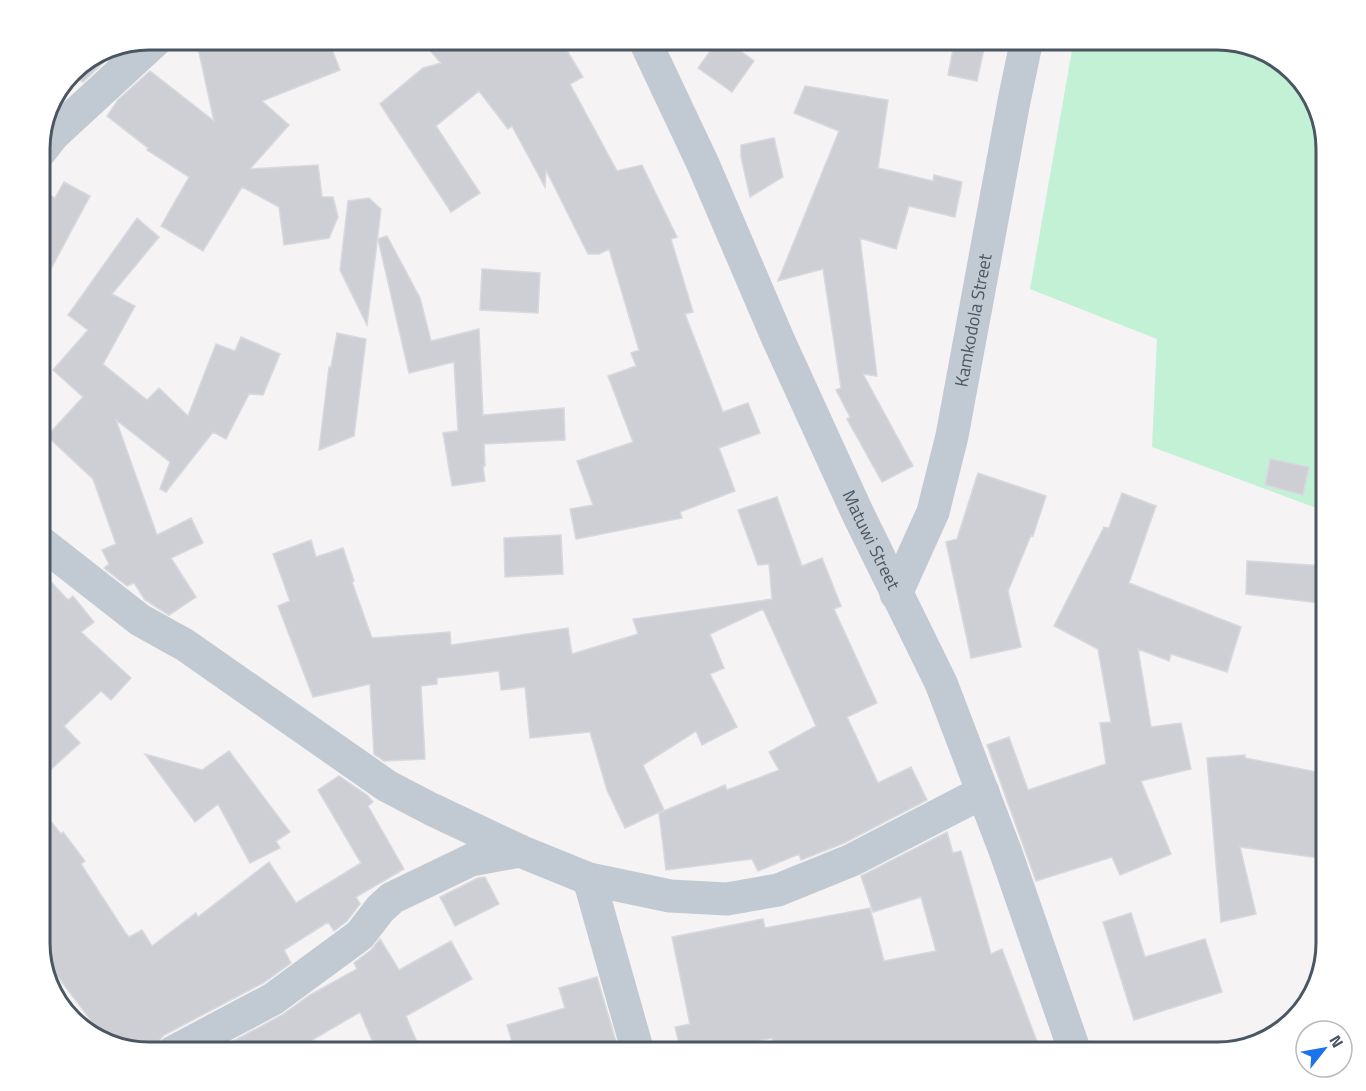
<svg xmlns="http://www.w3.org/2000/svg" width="1366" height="1091" font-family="'Titillium Web',sans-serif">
	<rect width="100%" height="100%" fill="#f5f3f3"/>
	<path fill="#c3f1d5" d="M 1074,39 L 1218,39 L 1289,66 L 1316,100 L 1327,149 L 1327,512 L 1152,447 L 1157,339 L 1030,289 Z"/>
	<path fill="#cdcfd5" stroke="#d7d9de" stroke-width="1.5" d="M 196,39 L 328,39 L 340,70 L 262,101 L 289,125 L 250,169 L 318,165 L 322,197 L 333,197 L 338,217 L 329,238 L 284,245 L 279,207 L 242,187 L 203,251 L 161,226 L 189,177 L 147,150 L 148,148 L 107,116 L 118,100 L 150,71 L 214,121 Z
		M 420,39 L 558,39 L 563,44 L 583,77 L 570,84 L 617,171 L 642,165 L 677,237 L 671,239 L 693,312 L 685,314 L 723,412 L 748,403 L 760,433 L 719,448 L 735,491 L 680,512 L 682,518 L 576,539 L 570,509 L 593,505 L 577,461 L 633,442 L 608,376 L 636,366 L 631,353 L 639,350 L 609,249 L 599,254 L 588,254 L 546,170 L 545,187 L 512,126 L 508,129 L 479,91 L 436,126 L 480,193 L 451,212 L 380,104 L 423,68 L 441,63 Z
		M 719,39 L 724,39 L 754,61 L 732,92 L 698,68 Z
		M 955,39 L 986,39 L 977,81 L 948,75 Z
		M 97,59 L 104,62 L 83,82 L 70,75 L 76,66 Z
		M 805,86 L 888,100 L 878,168 L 933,181 L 934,175 L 962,182 L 955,217 L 909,206 L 896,249 L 860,238 L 877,376 L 863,374 L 913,466 L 882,482 L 847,419 L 850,417 L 836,390 L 841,388 L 823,269 L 778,281 L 839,131 L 794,113 Z
		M 774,138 L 783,177 L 750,197 L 741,157 L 741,145 Z
		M 64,182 L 90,196 L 39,291 L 39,189 L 55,198 Z
		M 369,198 L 381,209 L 367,325 L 340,270 L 348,201 Z
		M 137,218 L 159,237 L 112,294 L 135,306 L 103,364 L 147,400 L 159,388 L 188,416 L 216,344 L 235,351 L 241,337 L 280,354 L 263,395 L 249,394 L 226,439 L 213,432 L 166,492 L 160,489 L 170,462 L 116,420 L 157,535 L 191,518 L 203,543 L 171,558 L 196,597 L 169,615 L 145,600 L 134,583 L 127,586 L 104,568 L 109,564 L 102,550 L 116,544 L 93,479 L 47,436 L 83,397 L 53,370 L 88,330 L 68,315 Z
		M 387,236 L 420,298 L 431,341 L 479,329 L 483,415 L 564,408 L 565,440 L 484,444 L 485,466 L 483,466 L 485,481 L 452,486 L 443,433 L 458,431 L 454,362 L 409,373 L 378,239 Z
		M 482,269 L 540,273 L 538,313 L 480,310 Z
		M 337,333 L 366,339 L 354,436 L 319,450 L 329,367 L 331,367 Z
		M 1270,459 L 1309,467 L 1303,495 L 1265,485 Z
		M 978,473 L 1046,496 L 1033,536 L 1031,535 L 1008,591 L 1021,647 L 971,658 L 946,542 L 957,539 Z
		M 1122,493 L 1156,506 L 1129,583 L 1241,627 L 1227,672 L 1171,654 L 1169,661 L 1138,649 L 1151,727 L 1181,723 L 1191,769 L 1141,781 L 1171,854 L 1120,875 L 1112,857 L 1036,881 L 987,745 L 1009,737 L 1028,790 L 1106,764 L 1100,723 L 1111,722 L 1098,649 L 1054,626 L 1104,527 L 1109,528 Z
		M 777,497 L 802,566 L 822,558 L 841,606 L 834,609 L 877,703 L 847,717 L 878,783 L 911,767 L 927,800 L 844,843 L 801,860 L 799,854 L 758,871 L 752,859 L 666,870 L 659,813 L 725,785 L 727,790 L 779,770 L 769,752 L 816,726 L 763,609 L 710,634 L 724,668 L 710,674 L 737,727 L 702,745 L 696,731 L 643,765 L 664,810 L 625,828 L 607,790 L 590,732 L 530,738 L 525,687 L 501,690 L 499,671 L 437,678 L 437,684 L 421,686 L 425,759 L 384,761 L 374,754 L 370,684 L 313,697 L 278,606 L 290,601 L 273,554 L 311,540 L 316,557 L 343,548 L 354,581 L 352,582 L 372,638 L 450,632 L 451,645 L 568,628 L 572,654 L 638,634 L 633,619 L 772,599 L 769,564 L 758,565 L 738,510 Z
		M 561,535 L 563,574 L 505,577 L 504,538 Z
		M 1247,561 L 1327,566 L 1327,604 L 1246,594 Z
		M 39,569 L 68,600 L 73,596 L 94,622 L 81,632 L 131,678 L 111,700 L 101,691 L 64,726 L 80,743 L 39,780 Z
		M 229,751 L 290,832 L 276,841 L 280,848 L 250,863 L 218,804 L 195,822 L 145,754 L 202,770 Z
		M 1245,755 L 1245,758 L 1327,774 L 1327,795 L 1319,858 L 1240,847 L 1256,914 L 1221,922 L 1207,758 Z
		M 339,776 L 367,795 L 373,802 L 368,806 L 404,869 L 356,897 L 360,904 L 347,921 L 334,931 L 328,922 L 284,950 L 291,963 L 263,983 L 164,1035 L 157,1043 L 154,1052 L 147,1051 L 101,1034 L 40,953 L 39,807 L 61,834 L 63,832 L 85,861 L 81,864 L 125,932 L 129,937 L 142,930 L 152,946 L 196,913 L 198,917 L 269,862 L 296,903 L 361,863 L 318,790 Z
		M 947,832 L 953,853 L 961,851 L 991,954 L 1002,949 L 1041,1052 L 941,1052 L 938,1041 L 879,1052 L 775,1052 L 772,1038 L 708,1052 L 681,1052 L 675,1027 L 690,1024 L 672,937 L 763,919 L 765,928 L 870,908 L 884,961 L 936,951 L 921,897 L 873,912 L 861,876 Z
		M 485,877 L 499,904 L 455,926 L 440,897 L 478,878 Z
		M 1131,913 L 1145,957 L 1205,939 L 1222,992 L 1134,1020 L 1103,922 Z
		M 380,939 L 399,970 L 451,941 L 472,979 L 406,1016 L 421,1052 L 377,1052 L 360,1012 L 292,1052 L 213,1052 L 282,1015 L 310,995 L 357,969 L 354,963 L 371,950 Z
		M 597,977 L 619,1052 L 515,1052 L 507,1025 L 565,1008 L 559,988 Z"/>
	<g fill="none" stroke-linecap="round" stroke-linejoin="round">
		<g stroke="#c1cad2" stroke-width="33">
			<path id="s1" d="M 644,39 L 703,164 L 778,339 L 858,514 L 941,683 L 1006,853 L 1075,1052"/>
			<path d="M 39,153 L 54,134 L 157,39"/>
			<path d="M 39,541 L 140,620 L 185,645 L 387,786 L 431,809 L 520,851 L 589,879 L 670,896 L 727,899 L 778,890 L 852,860 L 983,792"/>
			<path id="s2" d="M 896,594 L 933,512 L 952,436 L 1014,101 L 1027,39"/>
			<path d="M 589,879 L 638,1052"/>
			<path d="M 173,1052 L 273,999 L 360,935 L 380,909 L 392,898 L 471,860 L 520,851"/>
		</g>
	</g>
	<g text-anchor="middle" stroke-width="5" stroke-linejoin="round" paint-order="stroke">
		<g font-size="18" fill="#4a5661" stroke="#fff">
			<text dy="6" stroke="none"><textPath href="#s2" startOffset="286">Kamkodola Street</textPath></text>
			<text dy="6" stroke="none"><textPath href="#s1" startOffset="550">Matuwi Street</textPath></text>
		</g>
	</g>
	<path d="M0 0H1366V1091H0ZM149 50H1217A99 99 0 0 1 1316 149V943A99 99 0 0 1 1217 1042H149A99 99 0 0 1 50 943V149A99 99 0 0 1 149 50Z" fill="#fff" fill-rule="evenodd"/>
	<path fill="none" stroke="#4a5661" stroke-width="3" d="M149 50H1217A99 99 0 0 1 1316 149V943A99 99 0 0 1 1217 1042H149A99 99 0 0 1 50 943V149A99 99 0 0 1 149 50Z"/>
	<g transform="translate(1324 1049) rotate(59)"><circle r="28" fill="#ffffff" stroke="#b7bbc0" stroke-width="1.5"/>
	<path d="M0-4.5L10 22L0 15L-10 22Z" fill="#1a73e8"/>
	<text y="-9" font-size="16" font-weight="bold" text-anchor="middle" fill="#4a5661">N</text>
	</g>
</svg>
